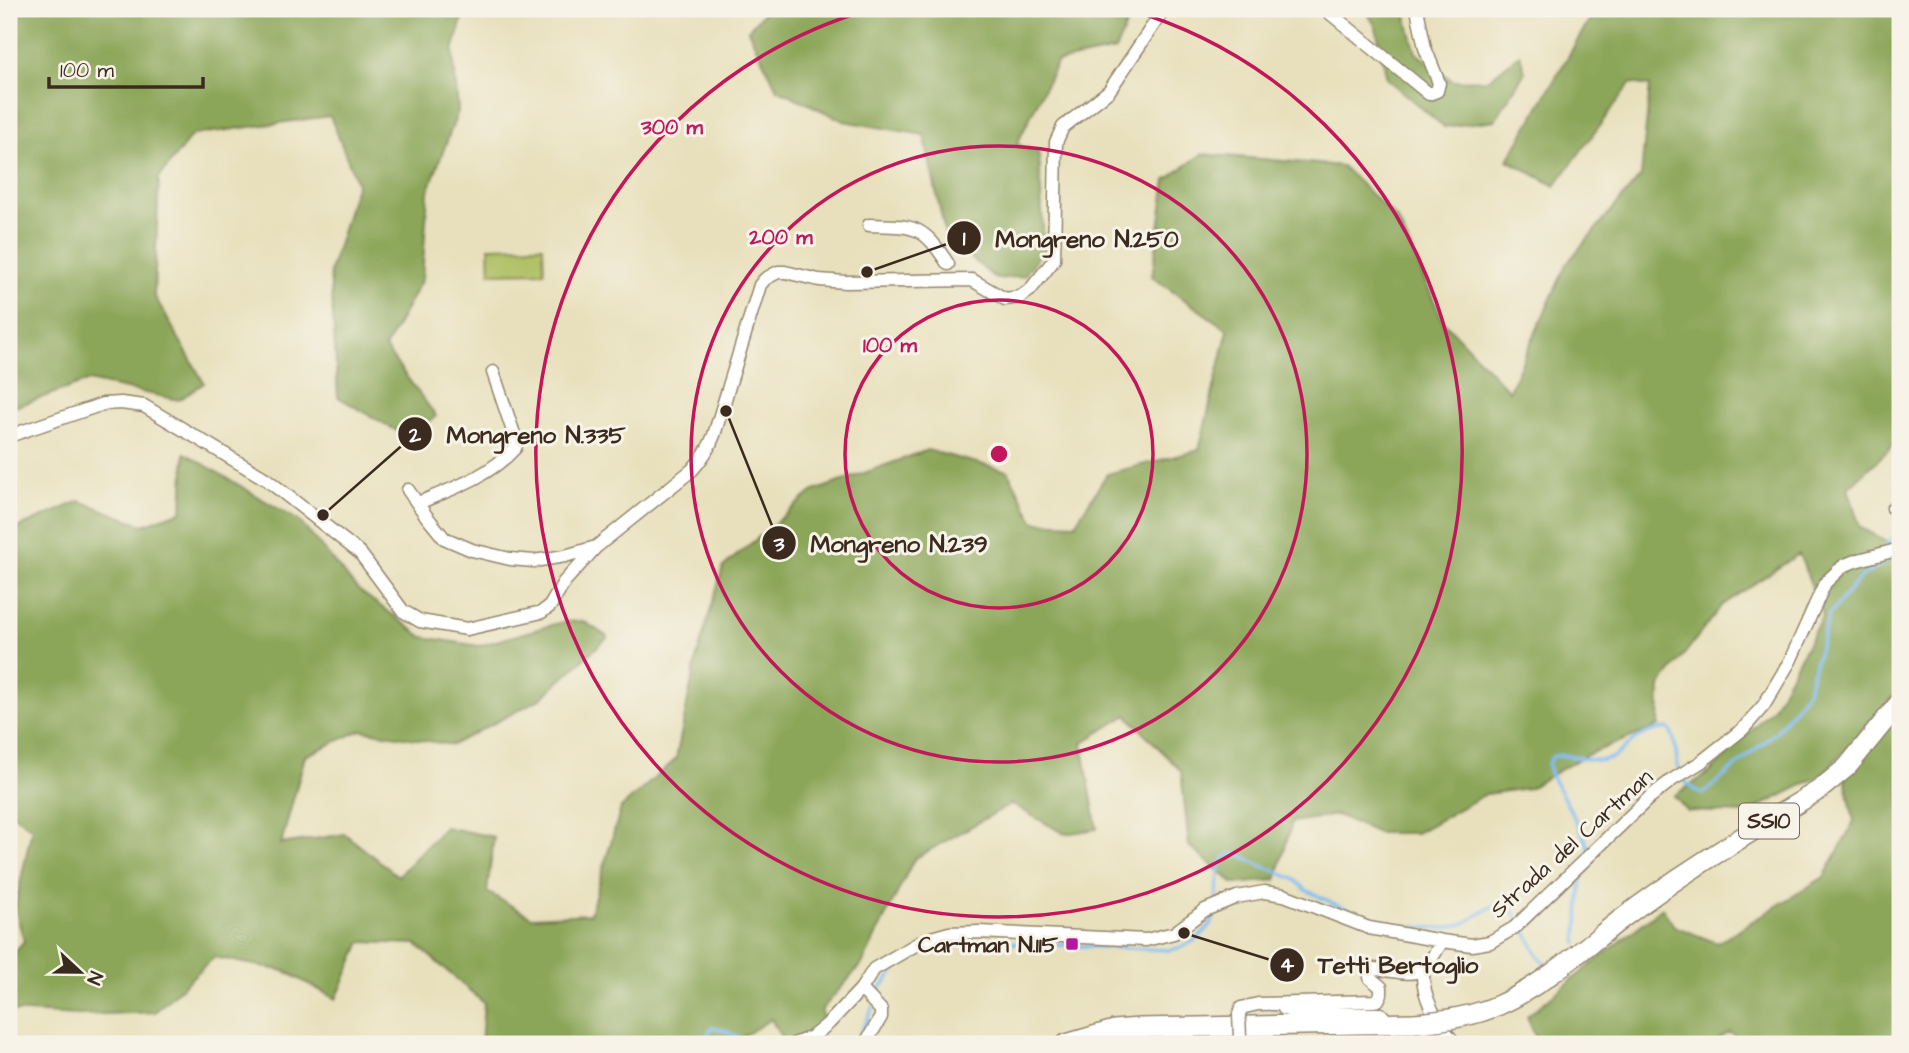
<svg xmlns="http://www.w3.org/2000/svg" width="1909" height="1053" font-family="'Architects Daughter',sans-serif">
	<rect width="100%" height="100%" fill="#f7f3e8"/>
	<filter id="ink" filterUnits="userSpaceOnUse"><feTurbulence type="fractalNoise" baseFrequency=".0143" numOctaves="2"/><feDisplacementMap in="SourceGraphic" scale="14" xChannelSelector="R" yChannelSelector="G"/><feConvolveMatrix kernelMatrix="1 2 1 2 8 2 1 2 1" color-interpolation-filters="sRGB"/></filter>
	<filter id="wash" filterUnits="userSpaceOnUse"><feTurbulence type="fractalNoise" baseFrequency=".00686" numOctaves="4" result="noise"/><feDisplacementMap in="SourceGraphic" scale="28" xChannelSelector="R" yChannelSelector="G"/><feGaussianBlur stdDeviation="1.57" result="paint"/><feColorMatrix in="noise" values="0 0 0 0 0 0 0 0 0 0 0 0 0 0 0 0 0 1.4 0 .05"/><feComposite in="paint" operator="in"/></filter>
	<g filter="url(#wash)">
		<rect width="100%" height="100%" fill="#e8e0bc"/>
		<path fill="#afc063" stroke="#757540" stroke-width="2" d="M 543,246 L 544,272 L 490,273 L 489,247 Z"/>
		<path fill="#8ba659" stroke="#63683c" stroke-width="2" d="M 9,9 L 465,9 L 453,51 L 458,111 L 428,192 L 422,279 L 385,348 L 436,416 L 411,439 L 338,397 L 330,272 L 357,183 L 330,116 L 192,135 L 159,178 L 154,295 L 204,383 L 179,400 L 88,381 L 9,409 Z
			M 767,9 L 1134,9 L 1115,50 L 1057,62 L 1017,144 L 1039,153 L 1044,249 L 1024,276 L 996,279 L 946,237 L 924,135 L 844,121 L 777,89 L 748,30 Z
			M 1365,9 L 1404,9 L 1416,53 L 1453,81 L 1488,80 L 1520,54 L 1525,72 L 1495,120 L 1444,127 L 1387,79 L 1376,27 Z
			M 1577,9 L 1900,9 L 1900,439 L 1848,488 L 1860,527 L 1900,550 L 1900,689 L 1822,775 L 1747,813 L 1687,811 L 1674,796 L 1710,772 L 1773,708 L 1823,615 L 1799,554 L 1722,605 L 1660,686 L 1659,726 L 1584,756 L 1529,788 L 1486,794 L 1416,833 L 1378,833 L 1337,815 L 1292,822 L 1276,880 L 1234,884 L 1189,846 L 1181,771 L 1127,715 L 1082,743 L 1097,829 L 1065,834 L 1011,804 L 914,859 L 862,964 L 822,1009 L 822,1044 L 785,1044 L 771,1019 L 731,1044 L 481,1044 L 484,1003 L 416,944 L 361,942 L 336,999 L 285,971 L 214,957 L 155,1012 L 79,1015 L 9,1011 L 9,959 L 24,941 L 15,908 L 32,828 L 9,812 L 9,686 L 14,680 L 9,672 L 9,529 L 13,530 L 80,501 L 143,525 L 182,511 L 185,453 L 299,521 L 357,589 L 423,637 L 479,646 L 562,622 L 583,621 L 608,637 L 540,699 L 452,745 L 361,730 L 305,756 L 281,844 L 345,834 L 398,876 L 445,827 L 494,837 L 487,892 L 532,917 L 590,914 L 621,808 L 676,759 L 697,656 L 723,567 L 812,492 L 927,450 L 1008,471 L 1034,522 L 1075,524 L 1107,474 L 1199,450 L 1228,330 L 1152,277 L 1166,180 L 1202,154 L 1342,166 L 1398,220 L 1443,321 L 1509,391 L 1567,263 L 1641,176 L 1650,86 L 1631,83 L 1555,186 L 1508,160 L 1591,17 Z
			M 1900,714 L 1900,1044 L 1747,1044 L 1730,1032 L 1715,1042 L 1716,1044 L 1538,1044 L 1527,1016 L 1662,908 L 1674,926 L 1717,943 L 1824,877 L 1854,822 L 1845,777 Z"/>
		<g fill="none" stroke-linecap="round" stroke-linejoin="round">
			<path stroke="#7ebcf1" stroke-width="3.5" d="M 1590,851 C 1580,825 1563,798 1550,773 L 1548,765 L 1552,757 C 1569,752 1586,762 1603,760 C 1617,759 1625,746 1636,739 C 1646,732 1656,730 1668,728 C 1677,738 1675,753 1678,766 C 1680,778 1692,791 1703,794 L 1776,732 L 1807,692 L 1829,615 L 1860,578 L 1885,562 L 1886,546 L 1894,536 L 1900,535
				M 1216,902 L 1220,865 L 1225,857 L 1232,854 L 1240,855 L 1260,865 L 1294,879 L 1306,890 L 1341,907 L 1380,920 L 1408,927 L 1444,928 L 1463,924 L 1498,903 C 1508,903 1512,910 1518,918
				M 1522,924 L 1538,956 L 1547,965 L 1550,964
				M 1577,944 L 1582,875 L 1590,866 L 1593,858
				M 876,1000 L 880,989 L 903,960 L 936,946 L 974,941 L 1170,950 C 1189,947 1213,932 1215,910
				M 705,1044 L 705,1039 L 712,1027 C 728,1029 730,1035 743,1040 C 758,1045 774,1041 789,1039 L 792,1044
				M 847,1044 L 859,1037 L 873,1007"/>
		</g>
	</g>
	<g filter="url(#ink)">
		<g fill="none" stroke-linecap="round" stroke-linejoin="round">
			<defs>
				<path id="street" d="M 1325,9 L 1429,94 L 1437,91 L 1439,83 L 1425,48 L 1417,9
					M 869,225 C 915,226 922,224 948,264
					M 9,436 L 103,404 L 121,403 L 144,406 L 266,479 L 360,553 L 403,611 L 420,621 L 467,629 L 542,612 L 550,606 L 564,582 L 596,547 L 692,470 C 702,459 709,449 714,435 L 760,285 L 765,279 L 778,272 L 785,272 L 819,280 L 846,282 L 972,280 L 1005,299 L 1020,297 L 1030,290 L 1054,260 L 1056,142 L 1063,127 L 1109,91 L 1164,9
					M 408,490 L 427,517 L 444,538 L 472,550 L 510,559 L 534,561 L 565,556 L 596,547
					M 418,503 C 452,489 490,476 515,448 L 517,443 L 493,372
					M 1893,508 L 1900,502
					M 1423,969 C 1421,998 1438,1023 1455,1044
					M 861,989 L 881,1010 L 881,1017 L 865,1044
					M 1284,1009 L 1304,1014 L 1381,1014 L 1390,1024
					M 1239,1015 L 1241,1008 L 1258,1004 L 1373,1001 L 1378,1000 L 1381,994 L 1381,987 L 1370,978 L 1370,973 L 1374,969 C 1415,972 1419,984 1442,941
					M 794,1044 L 812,1037 L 829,1023 L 861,989 L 874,969 L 924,940 L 949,933 L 979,932 L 1146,940 L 1174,933 L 1205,910 L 1237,897 L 1264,892 L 1284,895 L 1369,928 L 1442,941 L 1472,945 L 1490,942 L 1514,928 L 1650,797 L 1672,780 L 1701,762 L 1743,729 L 1764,705 L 1790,661 L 1825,583 L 1843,566 L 1855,561 L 1900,549"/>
				<path id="primary" d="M 1620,920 C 1683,872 1751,832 1819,790 L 1847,767 L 1900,702
					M 1066,1044 L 1114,1030 L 1140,1028 L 1414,1023"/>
			</defs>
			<use href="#street" stroke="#92856d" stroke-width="15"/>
			<use href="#primary" stroke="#92856d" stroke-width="22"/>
			<use href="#street" stroke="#fff" stroke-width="12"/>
			<use href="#primary" stroke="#fff" stroke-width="19"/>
			<defs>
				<path id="street-bridge" d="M 1239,1015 L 1240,1037"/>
				<path id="primary-bridge" d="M 1414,1023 C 1443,1021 1472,1017 1499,1005 C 1542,986 1583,949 1620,920"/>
			</defs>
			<use href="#street-bridge" stroke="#92856d" stroke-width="15" stroke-linecap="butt"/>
			<use href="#primary-bridge" stroke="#92856d" stroke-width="22" stroke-linecap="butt"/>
			<use href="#street-bridge" stroke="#fff" stroke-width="12"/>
			<use href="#primary-bridge" stroke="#fff" stroke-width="19"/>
		</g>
	</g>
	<g fill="none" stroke="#c2185b" stroke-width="3.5">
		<circle cx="999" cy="454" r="154"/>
		<circle cx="999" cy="454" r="308"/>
		<path d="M1127 9A463 463 0 1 1 871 9"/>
	</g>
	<rect fill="#b5179e" stroke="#f7f3e8" stroke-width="2.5" x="1065" y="937" width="14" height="14" rx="3.5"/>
	<g text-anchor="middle" stroke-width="6" stroke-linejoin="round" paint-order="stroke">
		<rect fill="#f7f3e8" stroke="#73665b" stroke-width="2" x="1739" y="803.5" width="60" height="35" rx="5"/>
		<g font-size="21" font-weight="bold" fill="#3b2a1e">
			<text x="1769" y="828">SS10</text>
		</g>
		<g font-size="23" fill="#3b2a1e" stroke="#f7f3e8">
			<text transform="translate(1571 843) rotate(-42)" y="8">Strada del Cartman</text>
		</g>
		<g font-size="23" font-weight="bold" fill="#3b2a1e" stroke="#f7f3e8" text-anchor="end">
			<text x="1058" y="952">Cartman N.115</text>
		</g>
	</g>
	<circle cx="999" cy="454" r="10" fill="#c2185b" stroke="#f7f3e8" stroke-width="3.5"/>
	<g font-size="21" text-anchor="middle" font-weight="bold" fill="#c2185b" stroke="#f7f3e8" stroke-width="6" stroke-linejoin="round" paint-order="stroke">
		<text x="672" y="134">300 m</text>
		<text x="781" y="244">200 m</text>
		<text x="890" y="352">100 m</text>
	</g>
	<path fill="none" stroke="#3b2a1e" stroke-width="2.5" d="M867 272L964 238M323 515L415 434M726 411L779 543M1184 933L1287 965"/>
	<g fill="#3b2a1e" stroke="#f7f3e8" stroke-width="2.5">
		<circle cx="867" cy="272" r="7"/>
		<circle cx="323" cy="515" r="7"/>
		<circle cx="726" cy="411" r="7"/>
		<circle cx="1184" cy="933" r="7"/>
		<circle cx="964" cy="238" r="18"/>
		<circle cx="415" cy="434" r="18"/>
		<circle cx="779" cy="543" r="18"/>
		<circle cx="1287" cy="965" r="18"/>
	</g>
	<g font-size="21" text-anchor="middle" font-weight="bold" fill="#fff">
		<text x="964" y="245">1</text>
		<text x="415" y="442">2</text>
		<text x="779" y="551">3</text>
		<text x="1287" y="972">4</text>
	</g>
	<g font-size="24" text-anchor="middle" font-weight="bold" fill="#3b2a1e" stroke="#f7f3e8" stroke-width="6" stroke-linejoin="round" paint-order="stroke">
		<text x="1087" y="247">Mongreno N.250</text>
		<text x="536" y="443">Mongreno N.335</text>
		<text x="899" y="552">Mongreno N.239</text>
		<text x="1398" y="973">Tetti Bertoglio</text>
	</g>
	<rect width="1909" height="1053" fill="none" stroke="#f7f3e8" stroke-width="35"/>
	<g transform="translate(80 972) rotate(112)" stroke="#f7f3e8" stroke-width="5" paint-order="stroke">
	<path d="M0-5L12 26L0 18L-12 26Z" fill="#3b2a1e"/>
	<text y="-10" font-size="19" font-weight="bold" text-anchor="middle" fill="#3b2a1e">N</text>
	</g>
	<path d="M49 77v10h154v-10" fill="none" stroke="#3b2a1e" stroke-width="3.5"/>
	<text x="60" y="77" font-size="21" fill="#3b2a1e" stroke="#f7f3e8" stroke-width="5" paint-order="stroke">100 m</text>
</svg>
